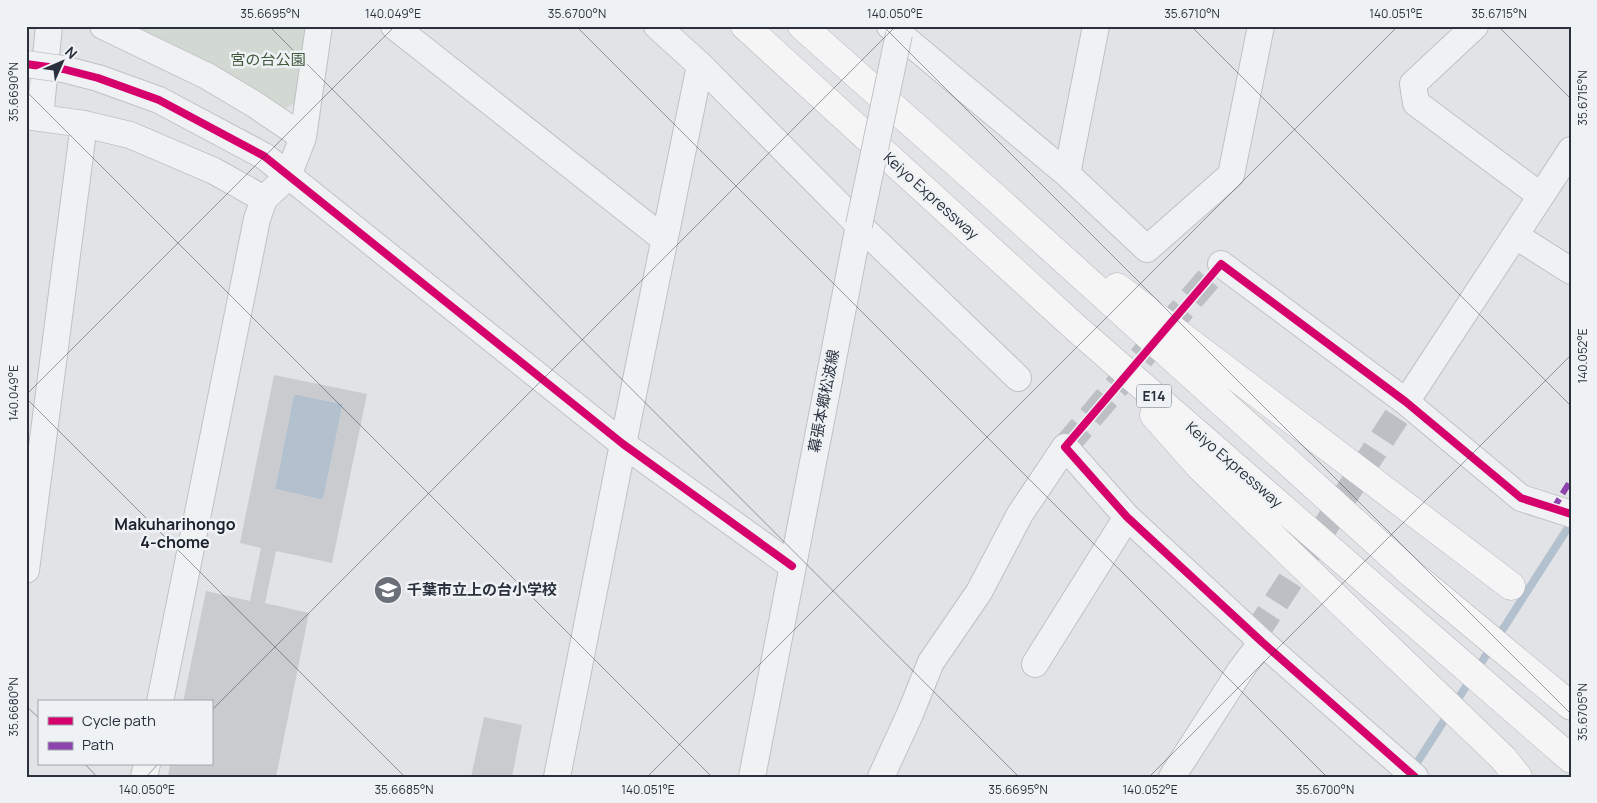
<svg xmlns="http://www.w3.org/2000/svg" width="1597" height="803" font-family="Manrope,'Noto Sans JP',sans-serif">
	<rect width="100%" height="100%" fill="#e1e3e6"/>
	<path fill="#d2d9d2" d="M 135,26 L 307,26 L 297,102 L 281,111 L 237,79 L 191,53 Z"/>
	<path fill="#b3c0ce" d="M 294,394 L 343,404 L 323,500 L 275,489 Z"/>
	<g fill="none" stroke-linecap="round" stroke-linejoin="round">
		<path stroke="#b3c0ce" stroke-width="8" d="M 1413,769 L 1571,523"/>
	</g>
	<path fill="#cacbce" fill-rule="evenodd" d="M 274,375 L 367,394 L 332,563 L 276,551 L 265,603 L 309,613 L 276,777 L 168,777 L 170,764 L 211,764 L 211,702 L 183,702 L 206,591 L 250,601 L 261,548 L 240,543 ZM 294,394 L 343,404 L 323,500 L 275,489 Z
		M 484,717 L 522,725 L 512,777 L 471,777 Z"/>
	<g fill="none" stroke-linecap="round" stroke-linejoin="round">
		<path stroke="#bcbfc4" stroke-width="26" stroke-dasharray="26 13" stroke-linecap="butt" d="M 1065,447 L 1221,264
			M 1255,635 L 1406,402"/>
		<defs>
			<path id="minor" d="M 103,26 L 207,76 L 254,104 L 303,137
				M 394,26 L 664,239
				M 657,26 L 700,65 L 859,225 L 1018,378
				M 890,26 L 1067,174 L 1147,249 L 1231,175 L 1261,26
				M 1475,26 L 1413,84 L 1416,103 L 1541,196
				M 63,69 L 98,78 L 159,100 L 264,156 L 623,444 L 792,566
				M 26,116 L 84,124 L 130,135 L 214,171 L 264,199
				M 40,117 L 49,26
				M 1067,174 L 1096,26
				M 1516,236 L 1571,271
				M 1221,264 L 1406,402 L 1521,498 L 1571,514
				M 1406,402 L 1571,150
				M 26,570 L 84,124
				M 1035,664 L 1127,517
				M 160,702 L 257,219 L 264,199 L 288,176 L 303,137 L 319,26
				M 144,777 L 147,764
				M 557,777 L 623,444 L 700,65
				M 752,777 L 859,225
				M 881,777 L 910,714 L 931,662 L 979,592 L 1020,514 L 1065,447 L 1127,517 L 1262,642 L 1415,777
				M 1172,777 L 1240,671 L 1262,642"/>
			<path id="highway" d="M 745,26 L 1077,329 L 1571,759
				M 802,26 L 998,200 L 1412,574 L 1571,706
				M 1117,287 L 1511,586
				M 1154,415 L 1200,467 L 1503,758 L 1518,777"/>
		</defs>
		<use href="#minor" stroke="#c0c1c4" stroke-width="28"/>
		<use href="#highway" stroke="#b4b6ba" stroke-width="29"/>
		<use href="#minor" stroke="#f0f1f3" stroke-width="26"/>
		<use href="#highway" stroke="#f5f5f6" stroke-width="28"/>
		<defs>
			<path id="minor-bridge" d="M 26,64 L 63,69
				M 859,225 L 899,34"/>
		</defs>
		<use href="#minor-bridge" stroke="#c0c1c4" stroke-width="28" stroke-linecap="butt"/>
		<use href="#minor-bridge" stroke="#f0f1f3" stroke-width="26"/>
		<path stroke="#8e44ad" stroke-width="6" stroke-dasharray="12 6" stroke-linecap="butt" d="M 1553,509 L 1571,480"/>
		<defs>
			<path id="cycleway" d="M 26,64 L 63,69 L 98,78 L 159,100 L 264,156 L 623,444 L 792,566
				M 1415,777 L 1262,642 L 1127,517 L 1065,447 L 1221,264 L 1406,402 L 1521,498 L 1571,514"/>
		</defs>
		<use href="#cycleway" stroke="#eff2f5" stroke-width="11"/>
		<use href="#cycleway" stroke="#d6006c" stroke-width="8"/>
	</g>
	<path fill="none" stroke="#2a313d" stroke-width="1" stroke-opacity="0.45" d="M 269,26 L 1019,777M 576,26 L 1327,777M 883,26 L 1571,714M 1191,26 L 1571,406M 1498,26 L 1571,99M 26,91 L 712,777M 26,395 L 395,26M 26,398 L 405,777M 26,706 L 39,718M 211,711 L 896,26M 85,764 L 97,777M 146,777 L 158,764M 647,777 L 1398,26M 1149,777 L 1571,355"/>
	<defs>
		<symbol id="school-disc" viewBox="-11 -11 22 22"><circle r="9.5" fill="#6a6f78" stroke="#eff2f5"/><path d="M0-5L7-2L0 1L-7-2ZM-4 1L0 2.5L4 1V4Q0 6-4 4Z" fill="#fff"/></symbol>
	</defs>
	<g fill-rule="evenodd">
		<use href="#school-disc" x="372" y="574" width="32" height="32"/>
	</g>
	<g text-anchor="middle" stroke-width="5" stroke-linejoin="round" paint-order="stroke">
		<rect fill="#eff2f5" stroke="#656b74" stroke-width="1" x="1136.5" y="384.5" width="35" height="23" rx="4"/>
		<g font-size="14" font-weight="bold" fill="#2a313d">
			<text x="1154" y="401">E14</text>
		</g>
		<g font-size="15" fill="#3f5739" stroke="#eff2f5">
			<text x="268" y="65">宮の台公園</text>
		</g>
		<g font-size="15" fill="#2a313d" stroke="#eff2f5">
			<text transform="translate(931 196) rotate(42)" y="5">Keiyo Expressway</text>
			<text transform="translate(824 401) rotate(-79)" y="5">幕張本郷松波線</text>
			<text transform="translate(1234 465) rotate(41)" y="5">Keiyo Expressway</text>
		</g>
		<g font-size="15" font-weight="bold" fill="#2a313d" stroke="#eff2f5" text-anchor="start">
			<text x="407" y="595">千葉市立上の台小学校</text>
		</g>
		<g font-size="16" font-weight="bold" fill="#1d232e" stroke="#eff2f5">
			<text x="175" y="530">Makuharihongo<tspan x="175" dy="18">4-chome</tspan></text>
		</g>
	</g>
	<rect width="1597" height="803" fill="none" stroke="#eff2f5" stroke-width="55"/>
	<rect x="38" y="700" width="175" height="65" fill="#eff2f5" stroke="#a0a5ab"/>
	<rect x="48" y="717" width="25" height="8" fill="#d6006c" stroke="#a0a5ab"/>
	<text x="82" y="726" font-size="15" fill="#2a313d">Cycle path</text>
	<rect x="48" y="742" width="25" height="8" fill="#8e44ad" stroke="#a0a5ab"/>
	<text x="82" y="750" font-size="15" fill="#2a313d">Path</text>
	<g transform="translate(62 62) rotate(45)" stroke="#eff2f5" stroke-width="4" paint-order="stroke">
	<path d="M0-4L9 19L0 12L-9 19Z" fill="#2a313d"/>
	<text y="-8" font-size="14" font-weight="bold" text-anchor="middle" fill="#2a313d">N</text>
	</g>
	<rect x="28" y="28" width="1542" height="748" fill="none" stroke="#2a313d" stroke-width="2"/>
	<g font-size="12" text-anchor="middle" fill="#2a313d">
		<text x="270" y="18">35.6695°N</text>
		<text x="393" y="18">140.049°E</text>
		<text x="577" y="18">35.6700°N</text>
		<text x="895" y="18">140.050°E</text>
		<text x="1192" y="18">35.6710°N</text>
		<text x="1396" y="18">140.051°E</text>
		<text x="1499" y="18">35.6715°N</text>
		<text transform="translate(14 92) rotate(-90)" y="4">35.6690°N</text>
		<text transform="translate(1583 98) rotate(-90)" y="4">35.6715°N</text>
		<text transform="translate(1583 356) rotate(-90)" y="4">140.052°E</text>
		<text transform="translate(14 393) rotate(-90)" y="4">140.049°E</text>
		<text transform="translate(14 707) rotate(-90)" y="4">35.6680°N</text>
		<text transform="translate(1583 712) rotate(-90)" y="4">35.6705°N</text>
		<text x="147" y="794">140.050°E</text>
		<text x="404" y="794">35.6685°N</text>
		<text x="648" y="794">140.051°E</text>
		<text x="1018" y="794">35.6695°N</text>
		<text x="1150" y="794">140.052°E</text>
		<text x="1325" y="794">35.6700°N</text>
	</g>
</svg>
